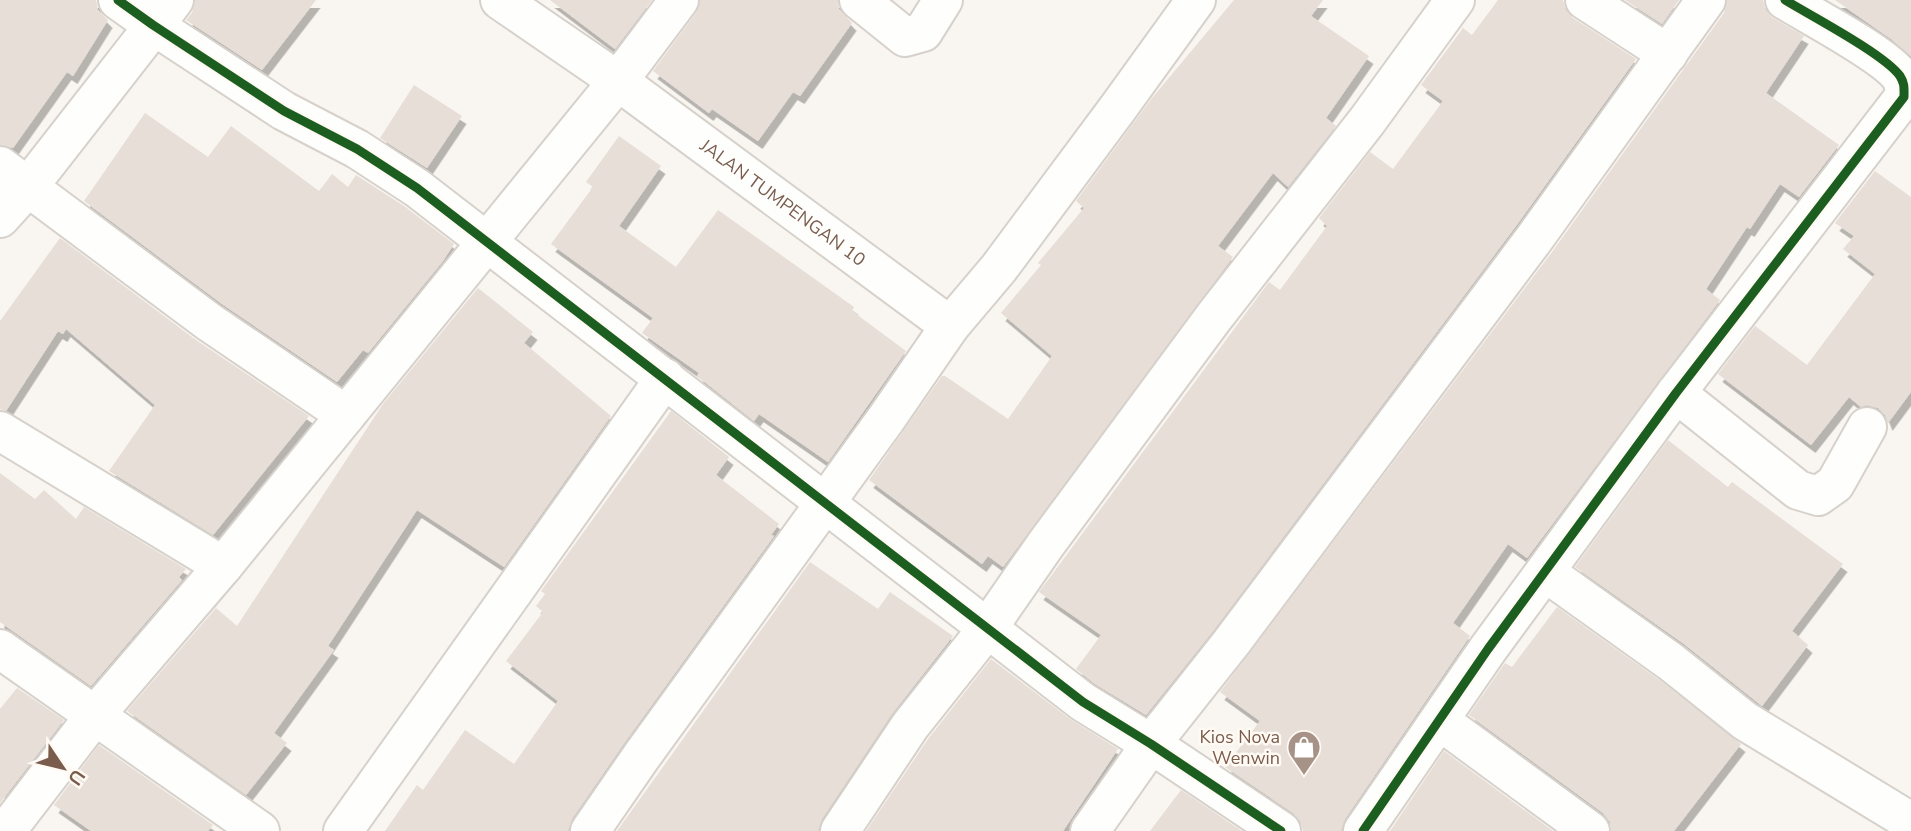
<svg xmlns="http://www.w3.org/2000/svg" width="1911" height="831" font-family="'Nunito Sans',sans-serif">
	<defs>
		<filter id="shadow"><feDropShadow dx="4.5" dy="8" stdDeviation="0" flood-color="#0004"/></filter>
	</defs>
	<rect width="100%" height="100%" fill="#f9f5f0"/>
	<path fill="#e6ded7" filter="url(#shadow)" d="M 0,0 L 96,0 L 98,10 L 108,20 L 73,76 L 67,72 L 13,148 L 0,145 Z
		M 195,0 L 316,0 L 262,70 L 186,20 L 192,13 Z
		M 550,0 L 652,0 L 615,49 Z
		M 700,0 L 838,0 L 839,9 L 852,23 L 800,96 L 793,92 L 758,141 L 712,109 L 709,113 L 653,71 L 696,13 Z
		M 1234,0 L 1323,0 L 1311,16 L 1369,56 L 1326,118 L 1336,126 L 1288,187 L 1273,173 L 1218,246 L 1233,257 L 1003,567 L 988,556 L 982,564 L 869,480 L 942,376 L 945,376 L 1008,419 L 1052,356 L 1001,313 L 1041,265 L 1038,263 L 1084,208 L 1076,201 L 1152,98 Z
		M 1498,0 L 1563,0 L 1566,10 L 1573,18 L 1636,59 L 1516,226 L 1214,630 L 1146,715 L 1095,684 L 1076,669 L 1101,635 L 1039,592 L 1269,282 L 1280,290 L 1327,226 L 1319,218 L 1370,152 L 1393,169 L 1443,101 L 1421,85 L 1463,28 L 1472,35 Z
		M 1625,0 L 1679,0 L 1662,24 Z
		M 1727,0 L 1763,0 L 1766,10 L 1773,18 L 1804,36 L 1766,93 L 1839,145 L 1799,197 L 1780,184 L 1750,229 L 1747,227 L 1706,289 L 1720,300 L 1527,558 L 1508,544 L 1453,623 L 1470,636 L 1345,819 L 1341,831 L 1303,831 L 1300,821 L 1293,813 L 1225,767 L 1260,721 L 1220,692 L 1552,252 L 1724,13 Z
		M 1835,0 L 1911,0 L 1911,56 L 1891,39 Z
		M 414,85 L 462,116 L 427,168 L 380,138 Z
		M 145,113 L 208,157 L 231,126 L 319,191 L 332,174 L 348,187 L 356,175 L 404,206 L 454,244 L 443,261 L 368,353 L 363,350 L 337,382 L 222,304 L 84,201 Z
		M 619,136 L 661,166 L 619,226 L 676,267 L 718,210 L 854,307 L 852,311 L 906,351 L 828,462 L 759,414 L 754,421 L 697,376 L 699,373 L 642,333 L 653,318 L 551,244 L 593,187 L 586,182 Z
		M 1875,171 L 1911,197 L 1911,392 L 1888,423 L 1885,415 L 1878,408 L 1867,405 L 1861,407 L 1849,397 L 1811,445 L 1718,374 L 1755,326 L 1807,365 L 1875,274 L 1843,249 L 1854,236 L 1835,223 Z
		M 60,238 L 196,340 L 309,416 L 213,535 L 109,471 L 155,405 L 66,329 L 63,334 L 58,331 L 6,411 L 0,409 L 0,321 Z
		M 478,288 L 533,332 L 524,343 L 611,416 L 504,567 L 417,510 L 328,646 L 334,650 L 274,733 L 287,743 L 246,795 L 127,711 L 216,608 L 237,626 L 383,404 Z
		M 671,411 L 729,457 L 716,475 L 779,524 L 771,535 L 774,536 L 623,745 L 572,819 L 568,831 L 385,831 L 417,785 L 423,790 L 465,730 L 514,764 L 558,701 L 506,661 L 543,612 L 536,606 L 545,594 L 541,591 Z
		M 1668,440 L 1728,487 L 1732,482 L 1843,564 L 1792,631 L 1808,645 L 1762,706 L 1684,644 L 1575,567 Z
		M 0,473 L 35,499 L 44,490 L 76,519 L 84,507 L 186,569 L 179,577 L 182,580 L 91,686 L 0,622 Z
		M 810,562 L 878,609 L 890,592 L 953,636 L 892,714 L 822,819 L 818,831 L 617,831 Z
		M 1557,607 L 1658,679 L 1741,744 L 1674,831 L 1611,831 L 1610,822 L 1603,813 L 1469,715 L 1505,663 L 1512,667 Z
		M 991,659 L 1070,719 L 1118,749 L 1063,831 L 866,831 L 928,739 Z
		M 17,688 L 64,720 L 0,803 L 0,709 Z
		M 99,745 L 213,825 L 208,831 L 91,831 L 54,805 Z
		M 1444,751 L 1553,831 L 1390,831 Z
		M 1181,790 L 1242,831 L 1150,831 Z"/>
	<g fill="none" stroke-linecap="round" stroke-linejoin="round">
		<defs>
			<g id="minor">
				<path d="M 118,0 L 153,25 L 284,111 L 357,149 L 417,188 L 1083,702 L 1151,744 L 1281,831"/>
				<path id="s1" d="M 500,0 L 618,81 L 950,326"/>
				<path d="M 859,0 L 905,37 L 923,32 L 943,0"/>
				<path d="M 1585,0 L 1668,54"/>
				<path d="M 0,166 L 209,322 L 346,415"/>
				<path d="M 0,218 L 28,187 L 174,0"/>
				<path d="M 1676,393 L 1798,490 L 1818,496 L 1835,484 L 1867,427"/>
				<path d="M 0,431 L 223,566"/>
				<path d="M 1545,572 L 1671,662 L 1745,721 L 1911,822"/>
				<path d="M 0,649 L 260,831"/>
				<path d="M 1440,721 L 1590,831"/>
				<path d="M 6,831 L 96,714 L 223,566 L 618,81 L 679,0"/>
				<path d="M 343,831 L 665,378"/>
				<path d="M 590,831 L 641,757 L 886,419 L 950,326 L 999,268 L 1118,108 L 1196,0"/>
				<path d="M 840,831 L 910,726 L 987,629 L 1046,544 L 1214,317 L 1367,121 L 1455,0"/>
				<path d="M 1090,831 L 1151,744 L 1231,643 L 1534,239 L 1706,0"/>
				<path d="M 1363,831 L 1488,649 L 1676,393 L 1904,97 C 1904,89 1905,84 1900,76 C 1884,54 1811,16 1785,0"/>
			</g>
		</defs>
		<use href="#minor" stroke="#d7d1cb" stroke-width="42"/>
		<use href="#minor" stroke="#fefefd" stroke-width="38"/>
		<defs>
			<path id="cycleway" d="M 118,0 L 153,25 L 284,111 L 357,149 L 417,188 L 1083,702 L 1151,744 L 1281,831
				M 1363,831 L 1488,649 L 1676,393 L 1904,97 C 1904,89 1905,84 1900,76 C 1884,54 1811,16 1785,0"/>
		</defs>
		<use href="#cycleway" stroke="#fffaf3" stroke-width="13"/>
		<use href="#cycleway" stroke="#1b5e20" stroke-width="9"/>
	</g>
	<defs>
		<symbol id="shop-pin" viewBox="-11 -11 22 30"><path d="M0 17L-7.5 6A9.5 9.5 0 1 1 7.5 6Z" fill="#a69286" stroke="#fffaf3"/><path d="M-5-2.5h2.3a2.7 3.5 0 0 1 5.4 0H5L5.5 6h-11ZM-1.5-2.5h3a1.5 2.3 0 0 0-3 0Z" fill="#fff"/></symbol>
	</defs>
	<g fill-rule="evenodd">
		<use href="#shop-pin" x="1285" y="728" width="38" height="52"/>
	</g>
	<g text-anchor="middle" stroke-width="5" stroke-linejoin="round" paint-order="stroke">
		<g font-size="18" fill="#7a5c4d" stroke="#fffaf3">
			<text dy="6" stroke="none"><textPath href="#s1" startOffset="348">JALAN TUMPENGAN 10</textPath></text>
		</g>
		<g font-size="18" fill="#7a5c4d" stroke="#fffaf3" text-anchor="end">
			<text x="1280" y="743">Kios Nova<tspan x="1280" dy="21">Wenwin</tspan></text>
		</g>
	</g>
	<g transform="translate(63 768) rotate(125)" stroke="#fffaf3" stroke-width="5" paint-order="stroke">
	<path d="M0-5L12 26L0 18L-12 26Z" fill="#7a5c4d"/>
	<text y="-10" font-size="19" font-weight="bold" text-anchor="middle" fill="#7a5c4d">U</text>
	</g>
</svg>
